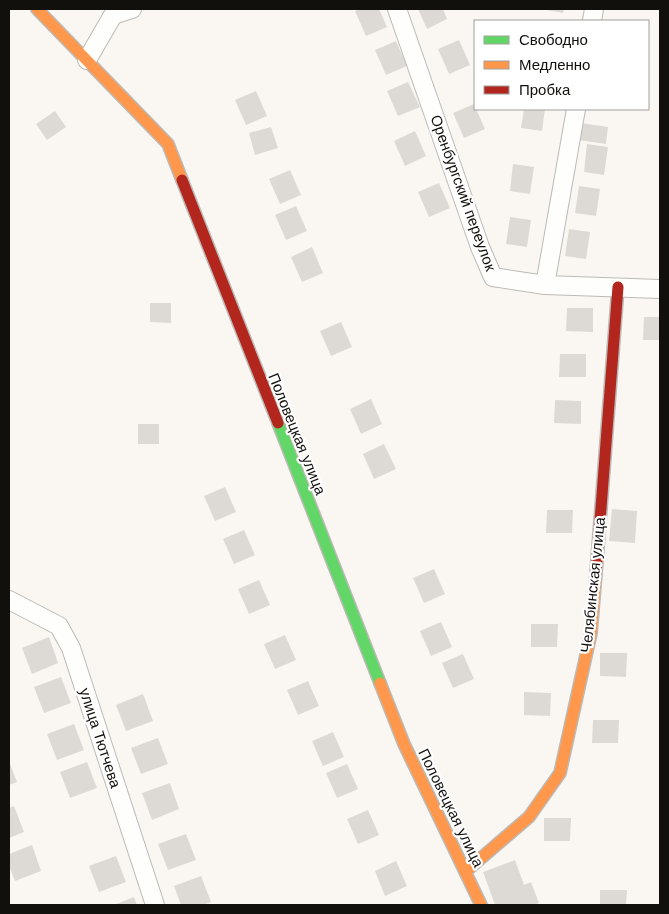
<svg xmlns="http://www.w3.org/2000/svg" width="669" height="914" font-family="Helvetica,sans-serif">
	<rect width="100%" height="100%" fill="#faf7f2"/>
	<path fill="#dddad6" d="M 360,9 L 379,9 L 387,27 L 366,36 L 355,11 Z
		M 418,9 L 443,9 L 447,19 L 427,29 Z
		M 541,9 L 564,9 L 563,13 Z
		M 459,40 L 470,65 L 449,74 L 438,49 Z
		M 396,41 L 407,66 L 386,75 L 375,50 Z
		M 408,82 L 420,107 L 398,116 L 387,91 Z
		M 256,91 L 267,116 L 246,125 L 235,100 Z
		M 474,104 L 485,129 L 464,138 L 453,113 Z
		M 524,109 L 545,109 L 542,131 L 521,128 Z
		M 55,111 L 66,127 L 47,140 L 36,124 Z
		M 581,123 L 608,127 L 606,144 L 579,140 Z
		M 271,127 L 278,148 L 255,155 L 249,133 Z
		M 415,131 L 426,156 L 405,166 L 394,141 Z
		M 587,144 L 608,147 L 604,175 L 584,172 Z
		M 513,164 L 534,167 L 530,194 L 510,191 Z
		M 290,170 L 301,195 L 280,204 L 269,179 Z
		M 439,183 L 450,208 L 429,217 L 418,192 Z
		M 579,186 L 600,189 L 596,216 L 575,213 Z
		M 296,206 L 307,231 L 286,240 L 275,215 Z
		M 510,217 L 531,220 L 527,247 L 506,244 Z
		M 569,229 L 590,232 L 586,259 L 565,256 Z
		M 312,247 L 323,273 L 302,282 L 291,257 Z
		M 150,303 L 171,303 L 171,323 L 150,322 Z
		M 567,308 L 593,308 L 593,332 L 566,331 Z
		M 644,317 L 660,317 L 660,340 L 643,340 Z
		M 341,322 L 352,347 L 331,356 L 320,331 Z
		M 560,354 L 586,354 L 586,377 L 559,377 Z
		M 371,399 L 382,424 L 361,434 L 350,409 Z
		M 555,400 L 581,401 L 581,424 L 554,423 Z
		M 138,424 L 159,424 L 159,444 L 138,444 Z
		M 384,444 L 396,469 L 374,479 L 363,454 Z
		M 225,487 L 236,512 L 215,521 L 204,496 Z
		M 612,509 L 637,511 L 635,543 L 609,541 Z
		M 547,510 L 573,510 L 572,533 L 546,533 Z
		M 244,530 L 255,555 L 234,564 L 223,539 Z
		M 434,569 L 445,594 L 424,603 L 413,578 Z
		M 259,580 L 270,605 L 249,614 L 238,589 Z
		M 441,622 L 452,647 L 431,656 L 420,631 Z
		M 531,624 L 558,624 L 557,647 L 531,647 Z
		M 285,635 L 296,660 L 275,669 L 264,644 Z
		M 49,637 L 58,663 L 32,674 L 22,648 Z
		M 600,653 L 627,653 L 626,677 L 600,676 Z
		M 463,654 L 474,679 L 453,688 L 442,663 Z
		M 61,677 L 71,703 L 44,713 L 34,687 Z
		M 308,681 L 319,706 L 298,715 L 287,690 Z
		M 524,692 L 551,693 L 550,716 L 524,715 Z
		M 143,694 L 153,721 L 126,731 L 116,705 Z
		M 593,720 L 619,720 L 618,743 L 592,743 Z
		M 74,724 L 84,750 L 57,760 L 47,734 Z
		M 333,732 L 344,757 L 323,766 L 312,741 Z
		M 158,738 L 168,764 L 141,774 L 131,748 Z
		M 9,761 L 17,782 L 9,785 Z
		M 87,762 L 97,788 L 70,798 L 60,772 Z
		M 347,764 L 358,789 L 337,798 L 326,773 Z
		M 170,783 L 179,809 L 152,820 L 142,793 Z
		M 14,806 L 24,832 L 9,838 L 9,808 Z
		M 368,810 L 379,835 L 358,844 L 347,819 Z
		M 544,818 L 571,818 L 570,841 L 544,841 Z
		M 186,834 L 196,860 L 168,870 L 158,844 Z
		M 32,845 L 41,871 L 15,881 L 9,866 L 9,854 Z
		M 116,856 L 126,882 L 99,892 L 89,866 Z
		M 515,860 L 524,885 L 531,882 L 539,903 L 534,905 L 495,905 L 483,872 Z
		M 396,861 L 407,886 L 385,896 L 375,871 Z
		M 201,876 L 211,902 L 203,905 L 181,905 L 174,886 Z
		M 600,890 L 627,890 L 626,905 L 600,905 Z
		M 134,897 L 137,905 L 114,905 Z"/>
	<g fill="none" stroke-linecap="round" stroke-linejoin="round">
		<defs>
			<path id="street" d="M 397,9 L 480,247 L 493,277 L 545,285 L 660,289
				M 592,21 L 594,9
				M 87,60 L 113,15 L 132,9
				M 545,285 L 576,109
				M 9,600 L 59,626 L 71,648 L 155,905"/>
			<path id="fast" d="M 278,423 L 380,683"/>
			<path id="slow" d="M 37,9 L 168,144 L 182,180
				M 380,683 L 404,744 L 481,905
				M 465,872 L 529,817 L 560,773 L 591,633 L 596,573"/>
			<path id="jam" d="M 182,180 L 278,423
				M 596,573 L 618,287"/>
		</defs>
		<use href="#street" stroke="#bcbab6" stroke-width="20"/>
		<use href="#fast" stroke="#bcbab6" stroke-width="14"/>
		<use href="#slow" stroke="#bcbab6" stroke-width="14"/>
		<use href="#jam" stroke="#bcbab6" stroke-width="14"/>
		<use href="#street" stroke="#fefefd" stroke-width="18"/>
		<use href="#fast" stroke="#63d668" stroke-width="11"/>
		<use href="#slow" stroke="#ff974d" stroke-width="11"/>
		<use href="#jam" stroke="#b3261e" stroke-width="11"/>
	</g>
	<g text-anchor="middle" stroke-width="4.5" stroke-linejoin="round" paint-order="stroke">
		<g font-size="15" fill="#12100d" stroke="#fff">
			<text transform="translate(463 193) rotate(70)" y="5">Оренбургский переулок</text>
			<text transform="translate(297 434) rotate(68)" y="5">Половецкая улица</text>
			<text transform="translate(593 585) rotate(-84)" y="5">Челябинская улица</text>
			<text transform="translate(100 738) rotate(72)" y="5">улица Тютчева</text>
			<text transform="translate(451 808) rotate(64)" y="5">Половецкая улица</text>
		</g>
	</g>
	<rect width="669" height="914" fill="none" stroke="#12100d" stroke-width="20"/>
	<rect x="474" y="20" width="175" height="90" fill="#ffffff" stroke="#a09f9e"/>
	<rect x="484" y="36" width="25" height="8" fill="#63d668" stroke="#a09f9e"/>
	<text x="519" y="45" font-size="15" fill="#12100d">Свободно</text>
	<rect x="484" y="61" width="25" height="8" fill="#ff974d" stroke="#a09f9e"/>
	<text x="519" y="70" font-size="15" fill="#12100d">Медленно</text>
	<rect x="484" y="86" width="25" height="8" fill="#b3261e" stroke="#a09f9e"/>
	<text x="519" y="95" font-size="15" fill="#12100d">Пробка</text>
</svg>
